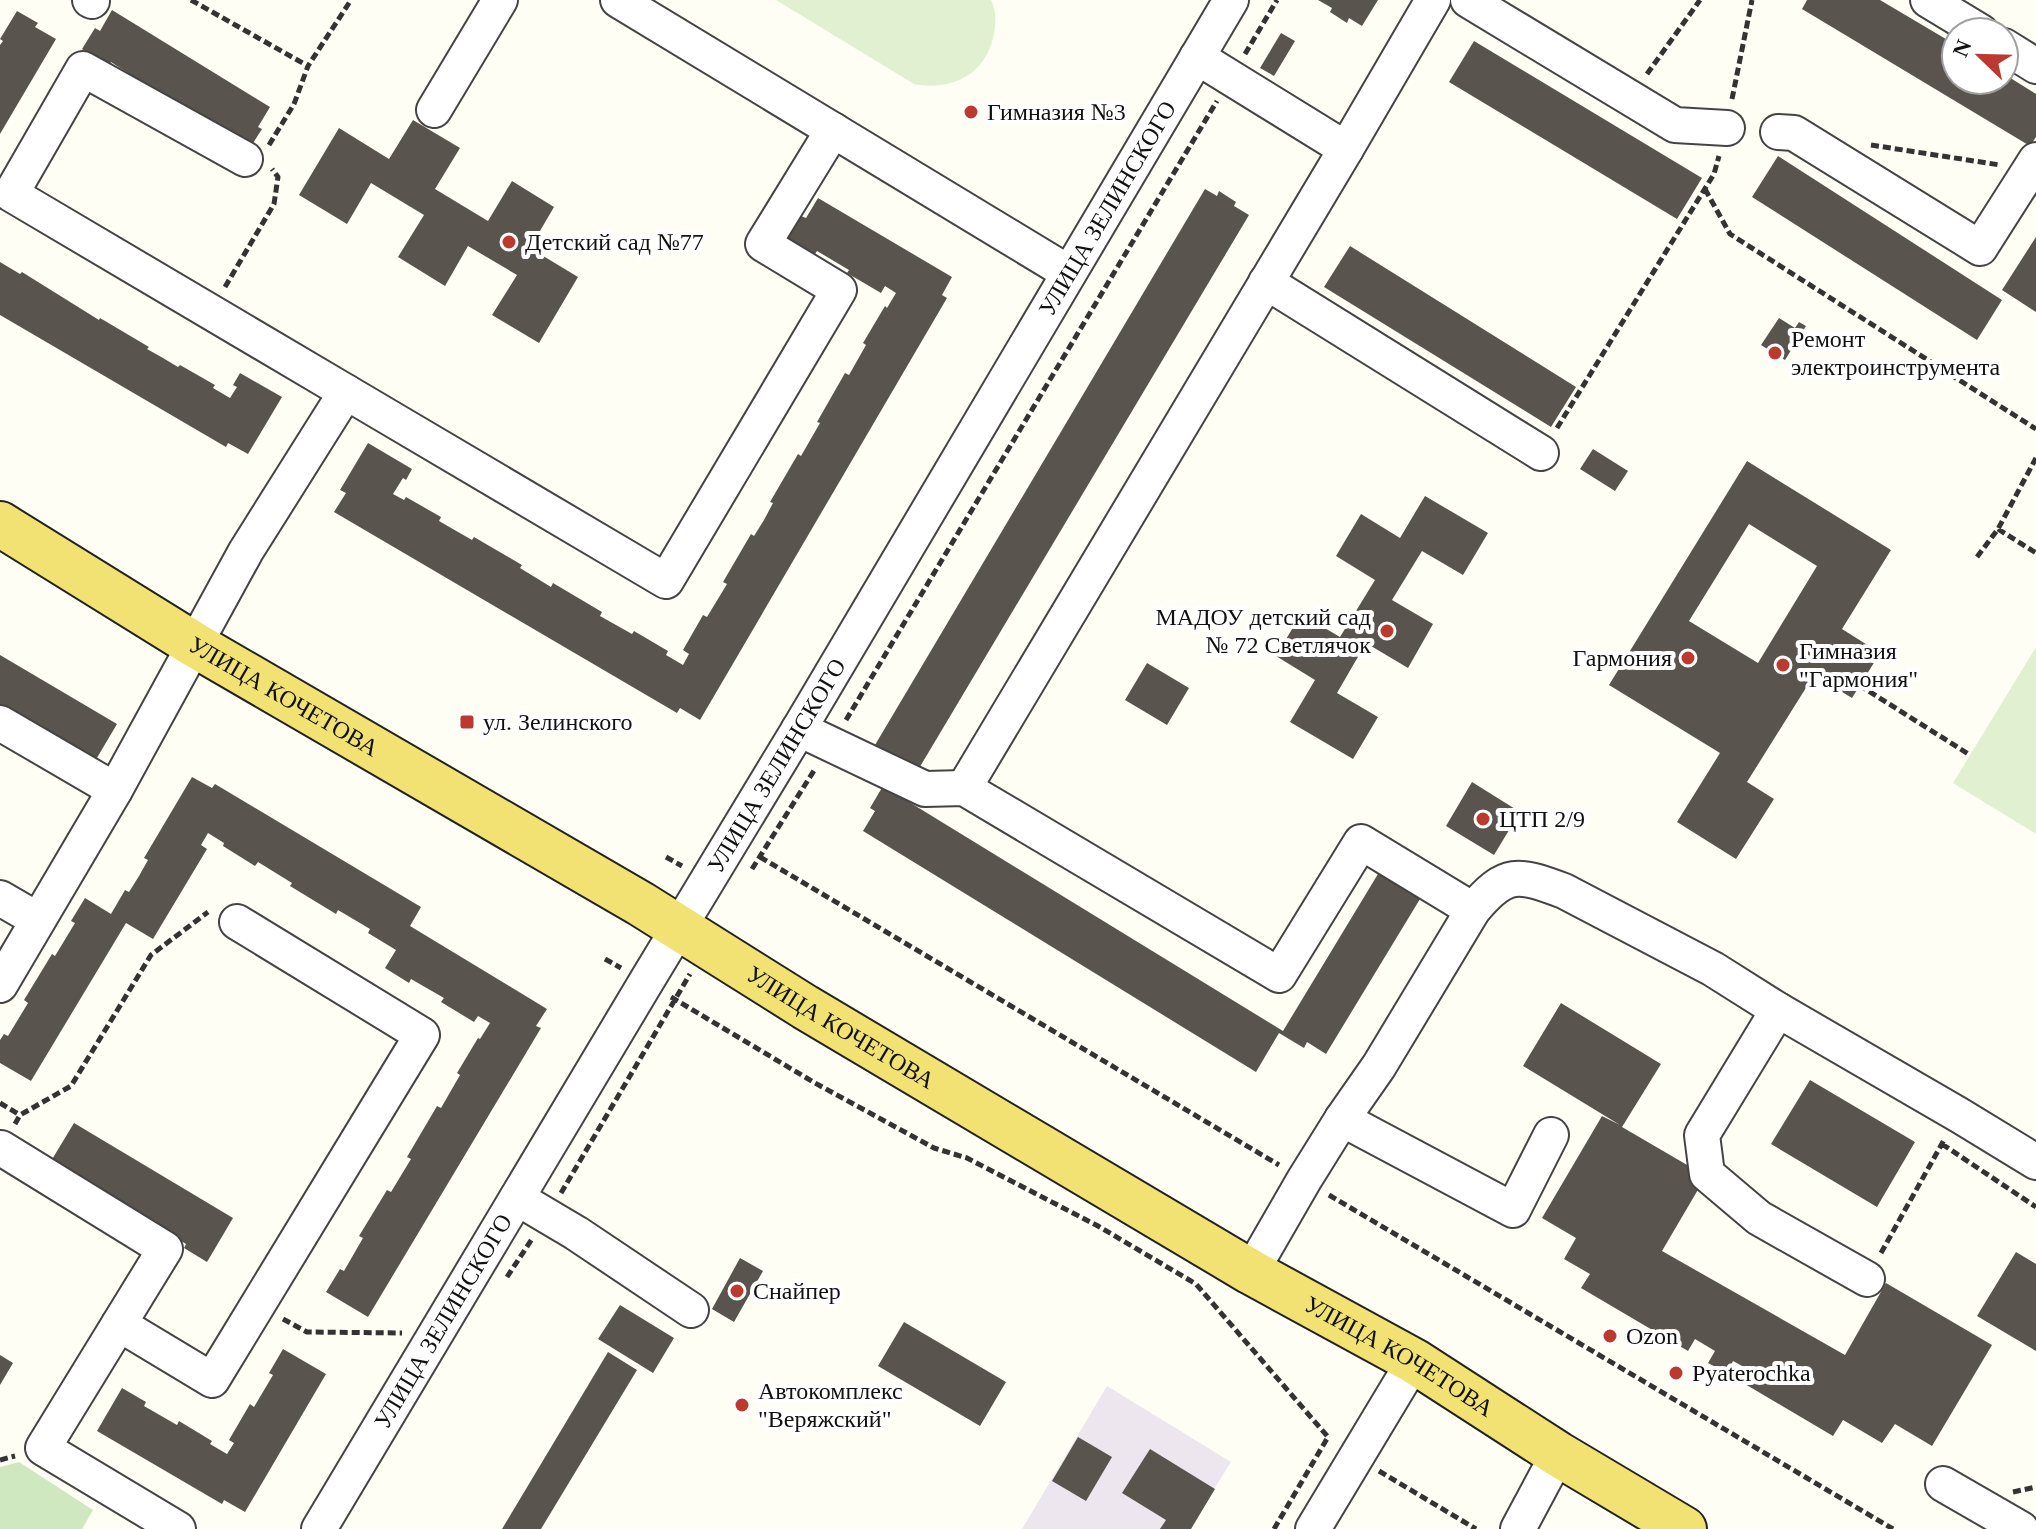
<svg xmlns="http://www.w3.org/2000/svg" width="2036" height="1529" font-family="'Times New Roman',serif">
	<rect width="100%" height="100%" fill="#fefef5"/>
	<path fill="#eee6ee" d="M 1107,1386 L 1231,1462 L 1189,1529 L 1022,1529 Z"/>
	<path fill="#d0e8bf" d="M 19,1462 L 93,1510 L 82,1529 L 0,1529 L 0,1467 Z"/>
	<path fill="#e1f0d1" d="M 776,0 L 991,0 C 997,12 996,25 993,38 C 984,76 950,91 914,84 Z
		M 2036,647 L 2036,834 L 1953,783 Z"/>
	<path fill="#59544e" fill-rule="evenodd" d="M 1318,0 L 1378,0 L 1362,26 L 1349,18 L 1347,23 L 1330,12 L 1332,8 Z
		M 1807,0 L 1880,0 L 1956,45 L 1956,80 L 2004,80 L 2004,74 L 2036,94 L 2036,137 L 2030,146 L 1802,9 Z
		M 112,10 L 270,107 L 258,127 L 262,129 L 248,151 L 142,86 L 144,83 L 128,73 L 111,62 L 109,66 L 82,49 L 95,28 L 100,31 Z
		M 17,11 L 38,23 L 35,27 L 56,39 L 0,134 L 0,45 L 3,41 L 0,39 Z
		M 1281,33 L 1295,41 L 1274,76 L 1260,68 Z
		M 1474,41 L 1702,178 L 1677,219 L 1449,82 Z
		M 413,120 L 460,148 L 435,189 L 488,221 L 512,181 L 554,207 L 530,248 L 578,277 L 539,343 L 492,315 L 517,275 L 468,246 L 445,286 L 398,257 L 424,215 L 371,183 L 347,224 L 299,195 L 339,128 L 389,159 Z
		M 1778,156 L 2002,300 L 1977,340 L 1752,197 Z
		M 1205,189 L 1217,196 L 1219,191 L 1236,202 L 1234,206 L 1249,215 L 918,770 L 875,745 Z
		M 818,198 L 952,277 L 942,295 L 947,298 L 700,720 L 680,708 L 677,713 L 334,512 L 346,493 L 340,490 L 368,443 L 412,469 L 406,480 L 403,478 L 393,494 L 404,500 L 406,497 L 441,517 L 439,521 L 472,540 L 474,537 L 522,565 L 520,568 L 551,587 L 553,583 L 602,612 L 600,616 L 632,634 L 634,631 L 668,651 L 666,655 L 683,665 L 689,654 L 683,650 L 703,615 L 707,617 L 727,584 L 723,582 L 751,534 L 754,536 L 764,520 L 773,503 L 770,502 L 798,454 L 801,456 L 820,423 L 817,422 L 845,373 L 849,375 L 866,345 L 863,343 L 885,306 L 887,308 L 896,293 L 885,286 L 881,293 L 847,273 L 849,270 L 817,251 L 815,254 L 787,238 L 801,216 L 806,218 Z
		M 2036,237 L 2036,312 L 2002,290 Z
		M 1350,246 L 1576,387 L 1551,427 L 1324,287 Z
		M 0,262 L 20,274 L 22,272 L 99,320 L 100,318 L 149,347 L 147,349 L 163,358 L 178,367 L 180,365 L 215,385 L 213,388 L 230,398 L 237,387 L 233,385 L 240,373 L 282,397 L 248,454 L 228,443 L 226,447 L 0,315 Z
		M 1779,318 L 1795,328 L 1799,322 L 1806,326 L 1785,360 L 1761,345 Z
		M 1593,449 L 1628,471 L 1615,491 L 1580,469 Z
		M 1747,461 L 1891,550 L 1842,629 L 1880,653 L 1852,698 L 1814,675 L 1747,782 L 1774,799 L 1736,859 L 1677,822 L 1720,753 L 1609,685 ZM 1749,524 L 1817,566 L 1758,663 L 1689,621 Z
		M 1425,496 L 1488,533 L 1463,575 L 1422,551 L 1392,600 L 1433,624 L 1408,668 L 1366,643 L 1337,693 L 1378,717 L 1353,759 L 1290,722 L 1315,680 L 1276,656 L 1301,614 L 1340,637 L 1375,580 L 1336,556 L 1361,514 L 1400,538 Z
		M 0,655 L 117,724 L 91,768 L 0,714 Z
		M 1147,663 L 1189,688 L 1167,725 L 1125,700 Z
		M 192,777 L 212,788 L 215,784 L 421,907 L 410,926 L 547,1009 L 536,1026 L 541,1028 L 368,1317 L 326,1292 L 340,1269 L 344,1271 L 363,1238 L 359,1236 L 387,1190 L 391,1192 L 411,1159 L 407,1157 L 437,1106 L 441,1108 L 460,1075 L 457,1073 L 478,1038 L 480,1039 L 490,1023 L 478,1016 L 474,1022 L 441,1002 L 444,998 L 411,979 L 409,983 L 385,968 L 396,950 L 368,933 L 370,929 L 338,910 L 336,914 L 290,886 L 292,883 L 258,862 L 255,866 L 223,846 L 224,843 L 208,833 L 201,845 L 207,849 L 153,939 L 126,923 L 31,1081 L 0,1063 L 0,1040 L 4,1034 L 8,1036 L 28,1003 L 24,1000 L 52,954 L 55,956 L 75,923 L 71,921 L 85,898 L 111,914 L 125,890 L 129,892 L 139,876 L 148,860 L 144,858 Z
		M 1472,782 L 1520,812 L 1494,855 L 1446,826 Z
		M 883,786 L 1283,1031 L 1381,869 L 1404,883 L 1401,887 L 1420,899 L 1326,1054 L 1307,1042 L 1304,1048 L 1279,1033 L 1256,1072 L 863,831 L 875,811 L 870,808 Z
		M 1561,1003 L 1661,1064 L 1622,1127 L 1706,1176 L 1662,1251 L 1845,1355 L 1886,1283 L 1992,1345 L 1932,1446 L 1895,1424 L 1882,1443 L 1843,1420 L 1833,1436 L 1745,1384 L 1753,1372 L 1733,1361 L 1727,1373 L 1708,1363 L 1715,1351 L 1695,1339 L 1688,1351 L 1581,1288 L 1590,1274 L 1564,1259 L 1576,1238 L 1542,1218 L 1602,1116 L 1620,1125 L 1523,1066 Z
		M 1810,1080 L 1915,1142 L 1877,1207 L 1771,1144 Z
		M 74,1123 L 233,1218 L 207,1262 L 184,1248 L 186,1244 L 153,1224 L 48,1166 Z
		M 2016,1252 L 2036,1264 L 2036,1351 L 1977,1316 Z
		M 740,1258 L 763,1271 L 734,1322 L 712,1309 Z
		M 620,1305 L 674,1338 L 653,1373 L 598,1339 Z
		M 904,1322 L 1006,1382 L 980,1426 L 878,1366 Z
		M 283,1349 L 326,1374 L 245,1512 L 224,1500 L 222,1504 L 97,1431 L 122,1388 L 146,1402 L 144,1406 L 177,1425 L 179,1421 L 212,1441 L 210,1444 L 227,1454 L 234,1443 L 229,1440 L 250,1404 L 254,1407 L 273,1375 L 269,1373 Z
		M 608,1352 L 637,1370 L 541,1529 L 502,1529 Z
		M 0,1355 L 13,1363 L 0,1385 Z
		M 1078,1437 L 1112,1457 L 1086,1501 L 1052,1481 Z
		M 1150,1449 L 1215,1489 L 1191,1529 L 1160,1529 L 1166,1520 L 1122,1493 Z"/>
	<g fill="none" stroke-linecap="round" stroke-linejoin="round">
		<defs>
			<g id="minor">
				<path d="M 90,0 L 92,1"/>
				<path d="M 618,0 L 1069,273"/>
				<path d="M 1468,0 L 1675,125 L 1727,128"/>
				<path d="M 1928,0 L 1981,32"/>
				<path d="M 2004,46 L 2036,66"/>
				<path d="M 1197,57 L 1346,149"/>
				<path d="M 434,110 L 500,0"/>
				<path d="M 1778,132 L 1794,133 L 1980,248 L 2036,160"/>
				<path d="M 245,159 L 83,69 L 11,194 L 346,392"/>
				<path d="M 1266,282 L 1541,453"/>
				<path d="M 0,723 L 115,790"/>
				<path d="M 799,729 L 925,789 L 964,788 L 1279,975 L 1361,842 L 1473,910"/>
				<path d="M 964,788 L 1346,149 L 1433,0"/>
				<path d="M 0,898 L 38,920"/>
				<path d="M 0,985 L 115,790 L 246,551 L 346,392 L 666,581 L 839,290 L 763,244 L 833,130"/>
				<path d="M 1778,1010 L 1702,1135 L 1707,1174 L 1759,1218 L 1867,1279"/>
				<path d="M 1342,1119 L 1513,1210 L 1551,1135"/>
				<path d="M 1,1148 L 165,1249 L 119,1324"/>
				<path d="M 517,1198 L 576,1233 L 691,1310"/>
				<path d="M 1251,1272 L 1304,1180 L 1342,1119 L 1379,1066 L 1473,910 C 1506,870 1518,874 1564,891 L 1713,969 L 1778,1010 L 1959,1115 L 2036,1162"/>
				<path d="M 1943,1484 L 2021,1529"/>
				<path d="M 178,1529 L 43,1448 L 119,1324 L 212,1380 L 422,1035 L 237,922"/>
				<path id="s1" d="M 319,1529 L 646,982 L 799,729 L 1231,0"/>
				<path d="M 1313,1529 L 1414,1361"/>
				<path d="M 1518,1529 L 1558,1454"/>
			</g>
			<g id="major">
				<path id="s2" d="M 0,524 L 195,645 L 641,904 L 805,1007 L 1251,1272 L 1414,1361 L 1558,1454 L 1684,1529"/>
			</g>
		</defs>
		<use href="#minor" stroke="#444" stroke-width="38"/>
		<use href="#major" stroke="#222" stroke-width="48"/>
		<path stroke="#333" stroke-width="5" stroke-dasharray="8 4" stroke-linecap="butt" d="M 191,0 L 308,66
			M 1245,54 L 1277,0
			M 1647,74 L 1700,0
			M 1732,99 L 1752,0
			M 269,145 L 294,104 L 308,66 L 351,0
			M 1871,145 L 2000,165
			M 1705,189 L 1730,234 L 2036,429
			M 225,287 L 274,204 L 278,177 L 272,169
			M 1557,428 L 1714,174 L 1719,156
			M 1998,529 L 2036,553
			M 1977,557 L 1998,529 L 2036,458
			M 1859,685 L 1970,755
			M 846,720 L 1217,101
			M 666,857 L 682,866
			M 760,857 L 1279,1165
			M 752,869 L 815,769
			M 605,959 L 621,968
			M 671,997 L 815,1083 L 934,1148 L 967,1158 L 1098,1226 L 1196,1284 L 1328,1437 L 1274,1529
			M 0,1103 L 20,1115
			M 15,1124 L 20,1115 L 71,1086 L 151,955 L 208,912
			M 1942,1144 L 2036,1207
			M 561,1193 L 690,974
			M 1329,1195 L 1893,1529
			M 1881,1253 L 1944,1140
			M 507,1277 L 532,1239
			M 283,1319 L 307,1332 L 402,1333
			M 0,1460 L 15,1456
			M 1379,1471 L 1476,1529
			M 2013,1492 L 2036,1487"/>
		<use href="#minor" stroke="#fff" stroke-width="34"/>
		<use href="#major" stroke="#f1e273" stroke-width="44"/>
	</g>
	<g fill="#bb392f" stroke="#fff" stroke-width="3">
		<circle cx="971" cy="112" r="8"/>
		<circle cx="509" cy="242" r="8"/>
		<circle cx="1775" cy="353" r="8"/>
		<circle cx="1387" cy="631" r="8"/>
		<circle cx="1688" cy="658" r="8"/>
		<circle cx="1783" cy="665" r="8"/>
		<rect x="459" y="714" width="16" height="16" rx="4"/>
		<circle cx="1483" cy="819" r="8"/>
		<circle cx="737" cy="1291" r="8"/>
		<circle cx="1610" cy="1336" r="8"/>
		<circle cx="1676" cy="1373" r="8"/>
		<circle cx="742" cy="1405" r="8"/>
	</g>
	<g text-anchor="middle" stroke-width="8" stroke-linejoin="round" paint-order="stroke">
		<g font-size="24" fill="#111" stroke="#fff" text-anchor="start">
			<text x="987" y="120">Гимназия №3</text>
			<text x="525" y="250">Детский сад №77</text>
			<text x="1791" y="347">Ремонт<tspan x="1791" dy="28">электроинструмента</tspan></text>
			<text x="1371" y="625" text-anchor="end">МАДОУ детский сад<tspan x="1371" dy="28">№ 72 Светлячок</tspan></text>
			<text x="1799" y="659">Гимназия<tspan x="1799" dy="28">"Гармония"</tspan></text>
			<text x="1672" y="666" text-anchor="end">Гармония</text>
			<text x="483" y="730">ул. Зелинского</text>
			<text x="1499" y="827">ЦТП 2/9</text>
			<text x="753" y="1299">Снайпер</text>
			<text x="1626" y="1344">Ozon</text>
			<text x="1692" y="1381">Pyaterochka</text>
			<text x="758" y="1399">Автокомплекс<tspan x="758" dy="28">"Веряжский"</tspan></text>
		</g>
		<g font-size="24" fill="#111" stroke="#fff">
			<text dy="8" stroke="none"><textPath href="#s1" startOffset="1538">УЛИЦА ЗЕЛИНСКОГО</textPath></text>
			<text dy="8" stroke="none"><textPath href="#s2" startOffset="332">УЛИЦА КОЧЕТОВА</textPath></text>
			<text dy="8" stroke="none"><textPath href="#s1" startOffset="890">УЛИЦА ЗЕЛИНСКОГО</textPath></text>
			<text dy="8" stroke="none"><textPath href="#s2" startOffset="980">УЛИЦА КОЧЕТОВА</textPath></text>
			<text dy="8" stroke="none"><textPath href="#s1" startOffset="242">УЛИЦА ЗЕЛИНСКОГО</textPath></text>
			<text dy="8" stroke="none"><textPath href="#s2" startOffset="1628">УЛИЦА КОЧЕТОВА</textPath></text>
		</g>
	</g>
	<g transform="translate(1980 56) rotate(293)"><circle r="38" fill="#ffffff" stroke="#a0a0a0" stroke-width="2"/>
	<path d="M0-6L14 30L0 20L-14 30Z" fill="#bb392f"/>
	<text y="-12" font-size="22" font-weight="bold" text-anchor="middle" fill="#111111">N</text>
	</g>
</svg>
